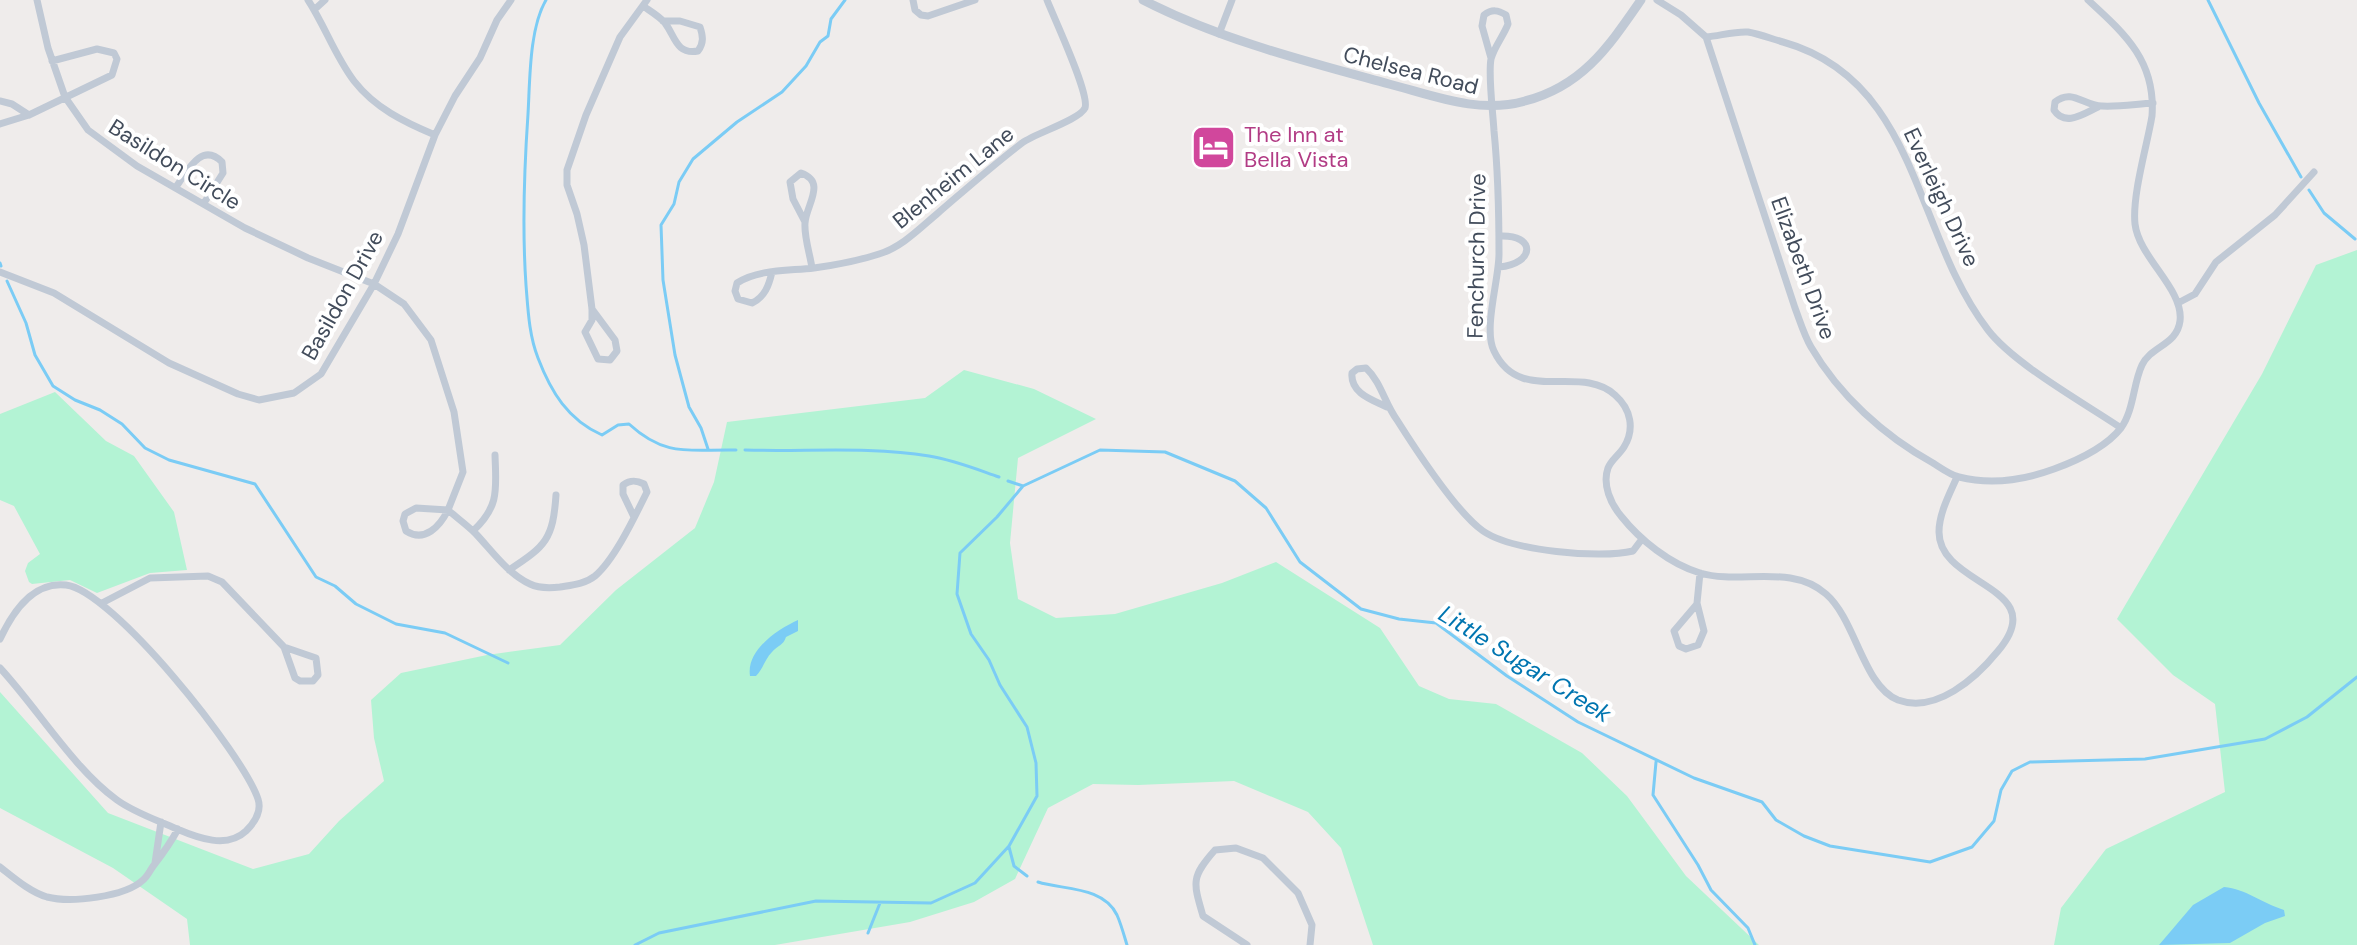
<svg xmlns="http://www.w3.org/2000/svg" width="2357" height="945" font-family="'DM Sans',sans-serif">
	<rect width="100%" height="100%" fill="#efeceb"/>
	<path fill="#b3f3d4" d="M 2357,250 L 2357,945 L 2054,945 L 2061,908 L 2106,849 L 2225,792 L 2215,704 L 2173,675 L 2117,619 L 2262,374 L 2316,265 Z
		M 964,370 L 1034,389 L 1096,419 L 1018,458 L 1010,543 L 1018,599 L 1056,618 L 1115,614 L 1222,583 L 1276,562 L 1380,628 L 1419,686 L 1449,699 L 1496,704 L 1582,753 L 1627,796 L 1686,876 L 1759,945 L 1373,945 L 1341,848 L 1308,812 L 1234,781 L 1138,785 L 1093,784 L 1048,808 L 1015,879 L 974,902 L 910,922 L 775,945 L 190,945 L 187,919 L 113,868 L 0,808 L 0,692 L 108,813 L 253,869 L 309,854 L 339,821 L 384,781 L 374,738 L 371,700 L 401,673 L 487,655 L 560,645 L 616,590 L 695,528 L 714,482 L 727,422 L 925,398 Z
		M 55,392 L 106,441 L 134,456 L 174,512 L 187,570 L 150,573 L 97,593 L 70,580 L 32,584 L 29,582 L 25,571 L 28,563 L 40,554 L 14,506 L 0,500 L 0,414 Z"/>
	<path fill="#7bccf5" d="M 798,620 L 798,631 L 786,637 C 783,646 778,645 772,652 C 765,659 763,669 756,676 L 750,676 C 746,650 778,629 798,620 Z
		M 2224,887 C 2246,889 2262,903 2284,910 L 2285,916 L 2265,923 L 2230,943 L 2159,945 L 2193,905 Z"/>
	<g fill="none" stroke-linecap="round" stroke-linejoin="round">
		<path stroke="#7bccf5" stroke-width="3" d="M 546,0 C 529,29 530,81 528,114 C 524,172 522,228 526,285 C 528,310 529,335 538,358 C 551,392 568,420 602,435 L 618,425 L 629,424 C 666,458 690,449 736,450
			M 2208,0 L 2259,103 L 2301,177
			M 2309,190 L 2324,213 L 2355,239
			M 0,263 L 1,266
			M 7,281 L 26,323 L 35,355 L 53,386 L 75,400 L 100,410 L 122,424 L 145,448 L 169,460 L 255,484 L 316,577 L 335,586 L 356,604 L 396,624 L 445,633 L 508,663
			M 708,449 L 701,428 L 689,407 L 675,355 L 663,280 L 661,225 L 674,204 L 679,182 L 693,159 L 737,122 L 782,92 L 806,66 L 820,42 L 828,36 L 831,19 L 845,0
			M 745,450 C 805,452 869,446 929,456 C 954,460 976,469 999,477
			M 1008,481 L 1023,486
			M 1656,762 L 1653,795 L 1698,865 L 1711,890 L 1748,928 L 1755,945
			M 1009,847 L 1014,866 L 1027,876
			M 1038,882 C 1063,890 1103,886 1117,915 C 1121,924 1124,935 1127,945
			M 868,933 L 880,903
			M 635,945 L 659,933 L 816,901 L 931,903 L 975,883 L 1009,846 L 1037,796 L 1036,763 L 1027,727 L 1000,685 L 989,660 L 971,634 L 957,594 L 960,553 L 997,517 L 1023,486 L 1100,450 L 1165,452 L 1235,481 L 1266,508 L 1300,562 L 1361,609 L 1399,619 L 1436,623 L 1507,676 L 1578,722 L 1694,778 L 1762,802 L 1776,820 L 1804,836 L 1830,846 L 1930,862 L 1972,847 L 1994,821 L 2001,790 L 2012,771 L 2030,762 L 2145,759 L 2265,739 L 2307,717 L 2357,677"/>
		<path stroke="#c0c9d5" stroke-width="7" d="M 37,0 L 48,48 L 65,97 L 88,130 L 137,166 L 245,228 L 308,258 L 374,284 L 404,304 L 431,340 L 454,412 L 463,472 L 448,510 L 416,508 L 405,514 L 403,521 L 406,531 C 425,543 440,526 448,510 C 457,518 467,525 476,534 C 492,551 508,574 530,584 C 538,588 551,588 560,587 C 572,585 585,584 595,576 C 615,559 635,516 647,492 L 644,484 C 636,480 630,480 623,485 L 623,494 L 634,517
			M 308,0 C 325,26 335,56 354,81 C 375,108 404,122 435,135
			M 913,0 L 915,10 L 921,15 L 928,16 L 975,0
			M 1657,0 L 1681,15 L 1706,37 L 1795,308 C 1800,321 1804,335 1811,347 C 1839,395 1884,436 1933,463 C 1941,468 1950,475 1959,477 C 1991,485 2024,480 2054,469 C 2076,461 2106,447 2121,428 C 2134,410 2133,384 2142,365 C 2151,346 2177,345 2180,321 C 2184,289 2139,258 2135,224 C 2132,195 2147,146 2152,116 C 2156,61 2125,34 2088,0
			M 643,6 C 650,11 659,16 665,23 C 675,36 676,55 698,51 C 704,43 703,36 700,27 L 680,21 L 663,21
			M 314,10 L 325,0
			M 1219,34 L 1232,0
			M 1706,37 C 1719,36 1735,31 1748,32 C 1760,34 1772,39 1783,42 C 1919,80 1914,235 1988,330 C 2014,364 2084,403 2121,428
			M 1491,58 L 1482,26 L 1484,15 C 1492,9 1498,10 1506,15 L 1508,24 C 1504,35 1494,47 1491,59 C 1488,75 1493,113 1494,131 C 1498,171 1499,213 1499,254 C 1499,280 1483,329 1494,351 C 1520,406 1580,363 1615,395 C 1631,409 1635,429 1624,447 C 1619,455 1611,460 1608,468 C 1602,485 1611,504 1621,516 C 1640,540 1670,564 1700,573 C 1740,585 1791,563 1826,594 C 1856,620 1863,686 1898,700 C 1936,714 1976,678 1998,651 C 2053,586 1939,587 1939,532 C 1939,513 1950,493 1957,477
			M 0,101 L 12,104 L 29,115
			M 2098,107 C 2083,114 2065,127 2054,110 L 2055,102 C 2072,88 2084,106 2102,106 C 2118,107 2136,104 2153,103
			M 0,124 L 29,115 L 112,75 L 117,59 L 114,53 L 97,49 L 52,61
			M 176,187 C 187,172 201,141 222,162 L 223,173 L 204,203
			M 805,222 L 793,199 L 790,182 L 801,173 C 827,182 806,205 805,223 C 804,237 810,254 812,268
			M 1499,267 C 1535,264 1537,234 1499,236
			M 0,272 L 54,293 L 169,363 L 238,394 L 259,400 L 294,393 L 321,374 L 374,284 L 398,234 L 435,135 L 455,96 L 480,58 L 497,20 L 511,0
			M 772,272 C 769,285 765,297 752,303 L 738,299 L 735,291 L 737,283 C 758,269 789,271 814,268 C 836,265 858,261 879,254 C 902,247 920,228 938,213 C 966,189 993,165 1022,143 C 1036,133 1079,120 1085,108 C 1090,94 1054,18 1047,0
			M 2178,303 L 2195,294 L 2216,262 L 2275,215 L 2314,172
			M 592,309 L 615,340 L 617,351 L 610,360 L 598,359 L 585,332 L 592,320 L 592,309 L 584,245 L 577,214 L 567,185 L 567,170 L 586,115 L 620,37 L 647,0
			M 1387,407 C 1372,400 1350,393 1352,373 L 1357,369 L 1366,368 C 1381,382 1385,404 1397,420 C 1416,450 1456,512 1483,531 C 1512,551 1600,559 1633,551 L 1642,539
			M 473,531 C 500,506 496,489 495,455
			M 509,570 C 546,546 553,539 556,495
			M 102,603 L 150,578 L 208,576 L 222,582 L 284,647 L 295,678 L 300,681 L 313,681 L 318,675 L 316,658 L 284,647
			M 1697,603 L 1704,631 L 1698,645 L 1686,649 L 1679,646 L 1674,631 L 1697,604 L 1697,603 L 1700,573
			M 0,639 C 12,613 33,581 66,585 C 112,590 243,754 258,799 C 262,811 254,823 246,831 C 227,849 198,838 177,829 C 157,820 135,813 117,800 C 73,768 38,709 0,668
			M 155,863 L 161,822
			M 0,867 C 14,878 30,892 47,897 C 71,903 125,897 143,880 C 148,876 150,870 154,865 C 164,852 170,844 178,829
			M 1247,945 L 1203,916 C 1193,882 1191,877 1215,850 L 1236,848 L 1263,858 L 1298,893 L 1312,925 L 1310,945"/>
		<path stroke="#c0c9d5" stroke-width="9" d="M 1143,0 C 1221,40 1305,61 1389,84 C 1435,96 1478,114 1525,101 C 1583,86 1609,46 1641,0"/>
	</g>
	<defs>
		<symbol id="hotel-square" viewBox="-11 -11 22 22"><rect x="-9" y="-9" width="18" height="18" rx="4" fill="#d1479c" stroke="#fff"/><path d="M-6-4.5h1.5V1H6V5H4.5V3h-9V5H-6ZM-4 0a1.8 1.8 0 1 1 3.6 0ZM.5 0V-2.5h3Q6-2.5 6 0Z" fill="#fff"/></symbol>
	</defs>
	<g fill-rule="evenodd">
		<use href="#hotel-square" x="1188" y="122" width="51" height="51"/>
	</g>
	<g text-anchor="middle" stroke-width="8" stroke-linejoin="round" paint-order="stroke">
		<g font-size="22" fill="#424c5b" stroke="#fff">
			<text transform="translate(1411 70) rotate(14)" y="8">Chelsea Road</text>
			<text transform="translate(175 164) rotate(32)" y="8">Basildon Circle</text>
			<text transform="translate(953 177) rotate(-39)" y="8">Blenheim Lane</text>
			<text transform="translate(1942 197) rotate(65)" y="8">Everleigh Drive</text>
			<text transform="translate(1476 256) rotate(-89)" y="8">Fenchurch Drive</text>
			<text transform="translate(1804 268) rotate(70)" y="8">Elizabeth Drive</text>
			<text transform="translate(342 295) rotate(-61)" y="8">Basildon Drive</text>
		</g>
		<g font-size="22" fill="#b23c85" stroke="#fff" text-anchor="start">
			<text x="1244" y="142">The Inn at<tspan x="1244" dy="25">Bella Vista</tspan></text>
		</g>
		<g font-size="24" font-style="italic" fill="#0075b0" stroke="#fff">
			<text transform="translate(1525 664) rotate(32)" y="8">Little Sugar Creek</text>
		</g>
	</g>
</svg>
